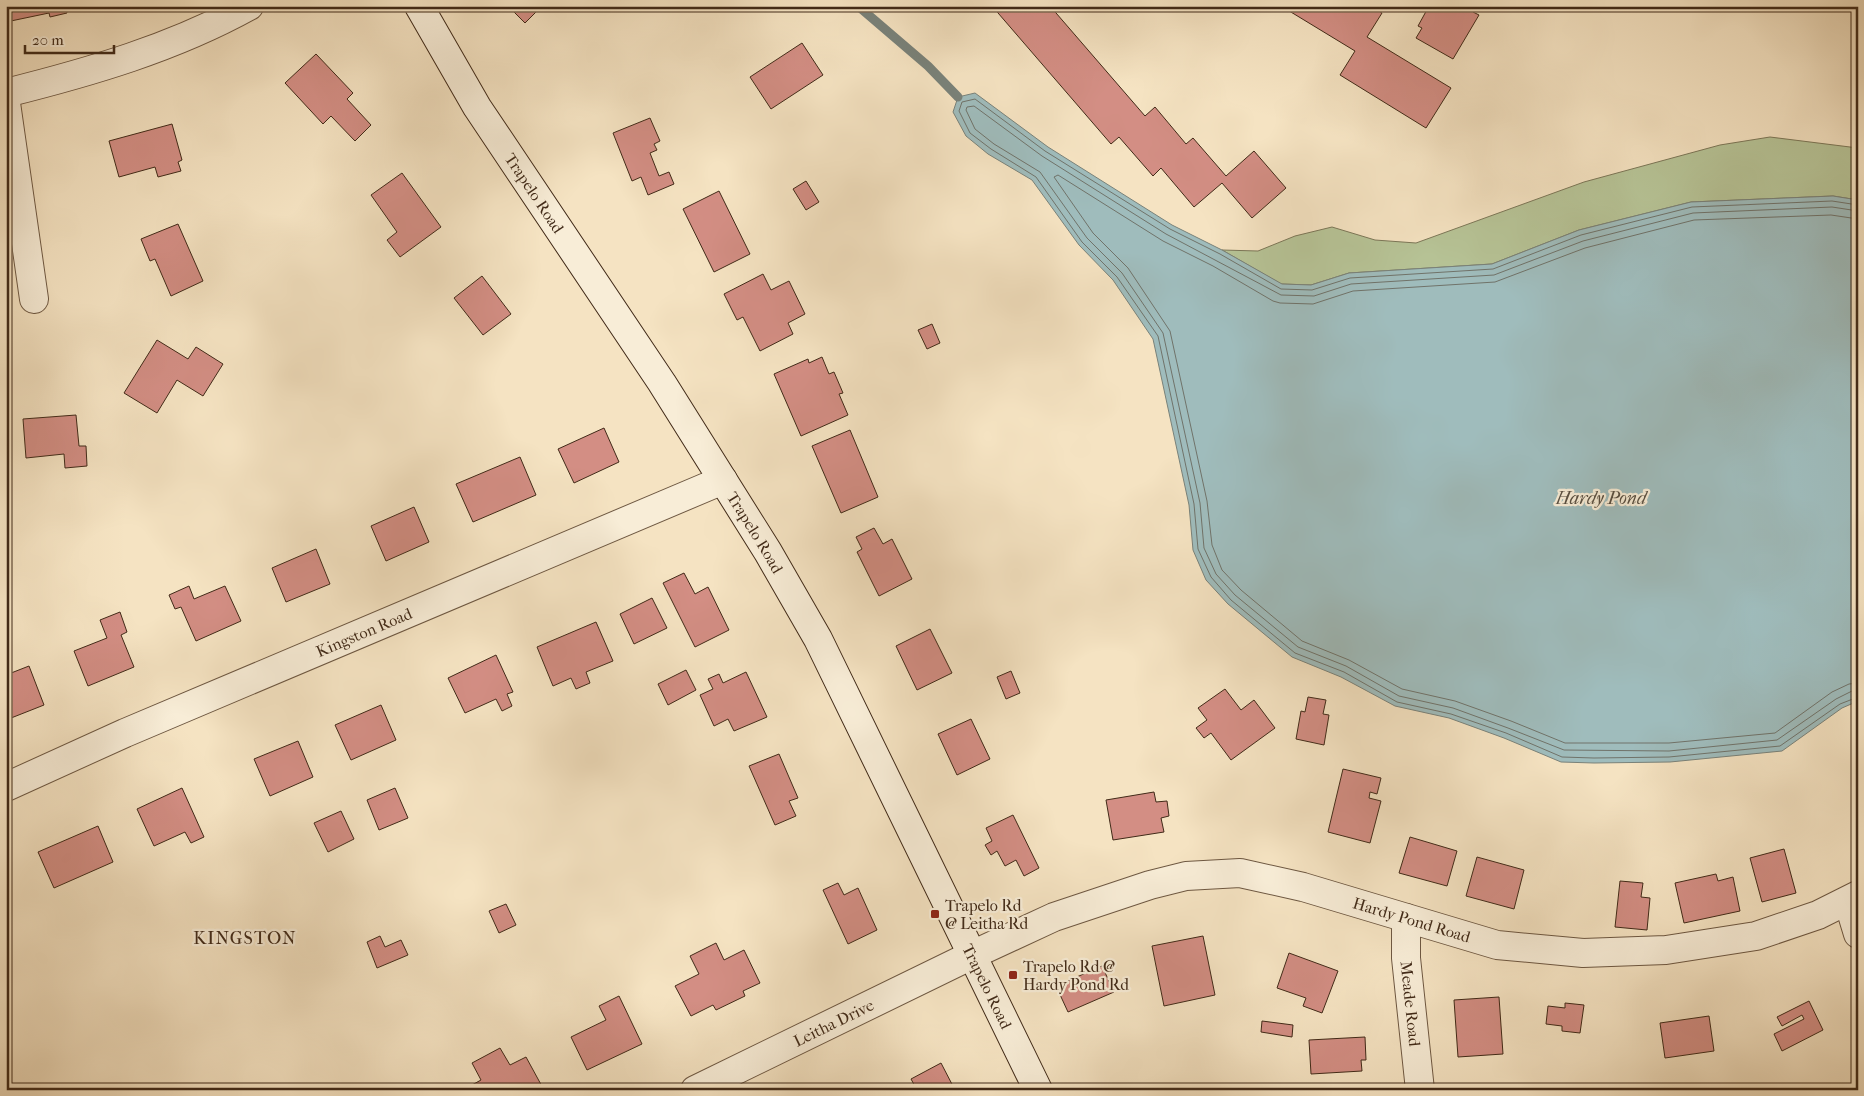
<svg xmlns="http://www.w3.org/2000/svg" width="1864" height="1096" font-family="'IM FELL French Canon',serif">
	<rect width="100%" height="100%" fill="#f5e3c2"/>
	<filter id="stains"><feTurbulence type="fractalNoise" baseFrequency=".004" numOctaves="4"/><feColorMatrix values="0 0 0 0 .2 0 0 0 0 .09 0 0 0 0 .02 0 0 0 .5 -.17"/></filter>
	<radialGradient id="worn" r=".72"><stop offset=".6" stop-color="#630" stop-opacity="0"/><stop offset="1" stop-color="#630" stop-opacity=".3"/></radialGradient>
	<path fill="#b7c497" stroke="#7c7758" d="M 1770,137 L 1858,148 L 1858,200 L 1833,196 L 1691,202 L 1579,230 L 1492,264 L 1349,273 L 1311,285 L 1281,284 L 1222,250 L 1258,251 L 1295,236 L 1332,227 L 1375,240 L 1416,243 L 1584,182 L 1720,145 Z"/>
	<path fill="#9fbcbc" stroke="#79827a" d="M 975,93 L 1048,147 L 1172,225 L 1222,250 L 1282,284 L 1311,285 L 1349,273 L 1492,264 L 1579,230 L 1691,202 L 1833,196 L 1858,200 L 1858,701 L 1842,708 L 1782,751 L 1670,762 L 1594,763 L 1561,762 L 1504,738 L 1449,718 L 1395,706 L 1341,677 L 1292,657 L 1228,604 L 1206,580 L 1193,550 L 1189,505 L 1153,339 L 1113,280 L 1079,245 L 1032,180 L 988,154 L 966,136 L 953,112 L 958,97 Z"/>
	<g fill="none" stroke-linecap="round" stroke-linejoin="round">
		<path stroke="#70736a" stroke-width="1" d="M 1858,205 L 1832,201 L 1692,207 L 1581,235 L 1493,269 L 1350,278 L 1312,290 L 1281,289 L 1220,254 L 1170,229 L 1045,151 L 975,99 L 962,102 L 959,111 L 970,133 L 991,149 L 1036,177 L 1082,242 L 1117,277 L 1158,336 L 1194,504 L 1198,549 L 1211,577 L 1231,600 L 1295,653 L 1344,672 L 1397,702 L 1451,714 L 1506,733 L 1562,757 L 1594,758 L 1669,757 L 1780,746 L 1840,704 L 1858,697
			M 1858,211 L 1832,207 L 1693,213 L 1583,241 L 1494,275 L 1351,284 L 1314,296 L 1281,295 L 1166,234 L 1042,156 L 974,106 L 967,107 L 966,110 L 975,129 L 994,144 L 1040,172 L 1087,238 L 1122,273 L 1163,333 L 1200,503 L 1204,548 L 1216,574 L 1235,595 L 1298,647 L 1346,666 L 1399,696 L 1453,708 L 1508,728 L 1564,750 L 1669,751 L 1777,740 L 1836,699 L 1852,691 L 1858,691
			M 1858,219 L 1831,215 L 1694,220 L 1585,248 L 1495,282 L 1353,291 L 1313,304 L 1280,303 L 1273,301 L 1213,266 L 1163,241 L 1058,175 L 1054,177 L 1093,233 L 1128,268 L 1170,331 L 1207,501 L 1212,545 L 1222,570 L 1241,590 L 1302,641 L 1349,660 L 1402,689 L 1455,701 L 1511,721 L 1565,743 L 1669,743 L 1775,733 L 1832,692 L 1849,684 L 1858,683"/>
		<path stroke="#79827a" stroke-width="9" d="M 858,6 L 928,66 L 958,97"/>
	</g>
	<path fill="#d38e84" stroke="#412a18" d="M 6,6 L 65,6 L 67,13 L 50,17 L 49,13 L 6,22 Z
		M 508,6 L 542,6 L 525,23 Z
		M 992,6 L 1050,6 L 1145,116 L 1155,107 L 1186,144 L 1193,138 L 1226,176 L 1254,151 L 1286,188 L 1252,218 L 1222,183 L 1194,207 L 1161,168 L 1153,176 L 1119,137 L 1111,144 Z
		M 1281,6 L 1371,6 L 1382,13 L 1367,37 L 1451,88 L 1426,128 L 1340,75 L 1355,51 Z
		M 1429,6 L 1476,6 L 1473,12 L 1479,15 L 1453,59 L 1416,38 L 1422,28 L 1418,26 Z
		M 802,43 L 823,75 L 771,109 L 750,77 Z
		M 316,54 L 353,93 L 347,99 L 371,125 L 355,141 L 331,116 L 323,124 L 285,83 Z
		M 650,118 L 660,141 L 654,144 L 657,150 L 650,153 L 659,176 L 669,172 L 674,184 L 648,195 L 641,177 L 632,181 L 613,133 Z
		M 172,124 L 182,160 L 178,162 L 181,171 L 158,177 L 155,167 L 119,177 L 109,141 Z
		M 402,173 L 441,227 L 400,257 L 387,240 L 397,232 L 371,195 Z
		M 806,181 L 819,202 L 806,210 L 793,189 Z
		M 719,191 L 750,254 L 714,272 L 683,209 Z
		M 178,224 L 203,281 L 171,296 L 155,259 L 150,261 L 141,239 Z
		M 763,274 L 771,290 L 789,281 L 805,314 L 788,323 L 793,334 L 760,351 L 743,317 L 737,320 L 724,294 Z
		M 482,276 L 511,314 L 483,335 L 454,298 Z
		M 932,324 L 940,343 L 927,349 L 918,330 Z
		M 157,340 L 188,359 L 196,347 L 223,364 L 203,396 L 177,380 L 157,413 L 124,393 Z
		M 822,357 L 829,374 L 834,372 L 843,393 L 839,394 L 848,415 L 801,436 L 774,374 L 808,359 L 809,363 Z
		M 76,415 L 79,446 L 86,446 L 87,466 L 65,468 L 64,454 L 26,458 L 23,419 Z
		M 604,428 L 619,462 L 574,483 L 558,449 Z
		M 850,430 L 878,497 L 841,513 L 812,446 Z
		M 520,457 L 536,495 L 473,522 L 456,484 Z
		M 414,507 L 429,542 L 386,561 L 371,526 Z
		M 874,528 L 883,544 L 892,539 L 912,579 L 879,596 L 857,552 L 862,549 L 856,537 Z
		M 316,549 L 330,584 L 286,602 L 272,568 Z
		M 684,573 L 695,594 L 708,587 L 729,630 L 695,647 L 663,583 Z
		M 189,586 L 194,599 L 225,586 L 241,621 L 196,641 L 181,607 L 175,609 L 169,595 Z
		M 652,598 L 667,628 L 634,644 L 620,614 Z
		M 120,612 L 127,632 L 121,635 L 134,667 L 88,686 L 74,651 L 107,638 L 100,620 Z
		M 596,622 L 613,661 L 586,672 L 590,683 L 576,689 L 571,678 L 553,686 L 537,647 Z
		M 930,629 L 952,673 L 917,690 L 896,646 Z
		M 496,655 L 513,692 L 507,694 L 512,706 L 502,711 L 496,699 L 465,713 L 448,678 Z
		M 29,666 L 44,705 L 6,720 L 6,675 Z
		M 686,670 L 696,690 L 668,705 L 658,684 Z
		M 1011,671 L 1020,693 L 1006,699 L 997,677 Z
		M 746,672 L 767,717 L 734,731 L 728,719 L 714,726 L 700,695 L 713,689 L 708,679 L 719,674 L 723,683 Z
		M 1225,689 L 1241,710 L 1254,700 L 1275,728 L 1231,760 L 1211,733 L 1204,738 L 1196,728 L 1207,720 L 1198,708 Z
		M 1308,697 L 1326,700 L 1323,714 L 1329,715 L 1324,745 L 1296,739 L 1301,711 L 1305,712 Z
		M 381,705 L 396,740 L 351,760 L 335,725 Z
		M 971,719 L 990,759 L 957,775 L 938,734 Z
		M 298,741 L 313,777 L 270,796 L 254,759 Z
		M 779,754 L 798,798 L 789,801 L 796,816 L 775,825 L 749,766 Z
		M 1343,769 L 1381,778 L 1377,794 L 1370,792 L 1369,798 L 1381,801 L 1370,843 L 1328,832 Z
		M 182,788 L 204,837 L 191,843 L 185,832 L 154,846 L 137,809 Z
		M 395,788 L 408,818 L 379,830 L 367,800 Z
		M 1154,792 L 1156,802 L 1167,801 L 1169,816 L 1161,818 L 1164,832 L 1113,840 L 1106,800 Z
		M 341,811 L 354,839 L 328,852 L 314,823 Z
		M 1013,815 L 1039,868 L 1024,876 L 1016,860 L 1005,866 L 997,851 L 991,855 L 985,845 L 992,841 L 986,828 Z
		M 98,826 L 113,862 L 54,888 L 38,852 Z
		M 1410,837 L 1457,851 L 1447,886 L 1399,873 Z
		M 1784,849 L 1796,893 L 1762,902 L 1750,858 Z
		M 1477,857 L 1524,870 L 1514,909 L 1466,896 Z
		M 1716,874 L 1718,881 L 1733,877 L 1740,911 L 1684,923 L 1675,883 Z
		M 1620,881 L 1643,883 L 1641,897 L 1650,898 L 1647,930 L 1615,927 Z
		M 838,883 L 844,895 L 858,888 L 877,930 L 848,944 L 823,890 Z
		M 506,904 L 516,925 L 499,933 L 489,911 Z
		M 380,936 L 385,947 L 401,940 L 408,955 L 377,968 L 367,942 Z
		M 1203,936 L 1215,995 L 1164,1006 L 1152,946 Z
		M 716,943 L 724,960 L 744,950 L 760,983 L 743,991 L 745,996 L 716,1010 L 713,1005 L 691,1016 L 675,986 L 699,974 L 690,956 Z
		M 1289,953 L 1338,971 L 1322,1013 L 1303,1006 L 1306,998 L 1277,988 Z
		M 1102,966 L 1114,992 L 1068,1012 L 1056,986 Z
		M 619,996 L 642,1044 L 587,1070 L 571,1037 L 606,1020 L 599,1006 Z
		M 1499,997 L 1503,1054 L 1458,1057 L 1454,1000 Z
		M 1809,1001 L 1823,1030 L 1782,1051 L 1774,1034 L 1804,1019 L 1802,1015 L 1782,1026 L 1777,1017 Z
		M 1565,1003 L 1584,1005 L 1580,1033 L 1562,1031 L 1562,1026 L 1546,1024 L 1548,1006 L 1565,1008 Z
		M 1709,1016 L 1714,1051 L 1665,1058 L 1660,1023 Z
		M 1262,1021 L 1293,1025 L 1292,1037 L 1261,1032 Z
		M 1365,1037 L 1366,1060 L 1361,1060 L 1362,1071 L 1311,1074 L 1309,1040 Z
		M 500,1048 L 510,1065 L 526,1057 L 544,1090 L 463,1090 L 481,1080 L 472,1063 Z
		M 941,1063 L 955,1090 L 917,1090 L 911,1079 Z"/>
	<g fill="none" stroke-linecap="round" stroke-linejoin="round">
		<defs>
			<g id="minor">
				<path d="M 6,93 C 90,72 173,48 249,6"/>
				<path d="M 6,103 L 34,299"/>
				<path id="s1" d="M 6,787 L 125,733 L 723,480"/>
				<path d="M 1848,901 L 1858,934"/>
				<path id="s2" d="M 1406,918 L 1406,958 L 1420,1090"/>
				<path id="s3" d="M 695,1090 L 972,955 L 1054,917 L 1150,885 L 1186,876 L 1240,873 L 1303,887 L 1497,945 L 1583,953 L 1666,950 L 1756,936 L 1818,915 L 1858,895"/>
			</g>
			<g id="secondary">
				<path id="s4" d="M 419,6 L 477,107 L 662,383 L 768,552 L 818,639 L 1038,1090"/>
			</g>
		</defs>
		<use href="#minor" stroke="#6e5842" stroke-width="30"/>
		<use href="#secondary" stroke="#412a18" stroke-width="30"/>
		<use href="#minor" stroke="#f8edd7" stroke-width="28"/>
		<use href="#secondary" stroke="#f8edd7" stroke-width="28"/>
	</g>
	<g fill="#8f2418" stroke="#f8edd7" stroke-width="2">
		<rect x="930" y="909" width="10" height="10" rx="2.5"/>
		<rect x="1008" y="970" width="10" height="10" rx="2.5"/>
	</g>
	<g text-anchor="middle" stroke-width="4.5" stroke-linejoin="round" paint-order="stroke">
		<g font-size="16" fill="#412a18" stroke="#f8edd7">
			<text dy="6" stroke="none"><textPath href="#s4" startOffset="220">Trapelo Road</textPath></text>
			<text dy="6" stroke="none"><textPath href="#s4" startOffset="625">Trapelo Road</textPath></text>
			<text dy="6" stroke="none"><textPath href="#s1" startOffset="390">Kingston Road</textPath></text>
			<text dy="6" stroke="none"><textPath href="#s3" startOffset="769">Hardy Pond Road</textPath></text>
			<text dy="6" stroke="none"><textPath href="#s4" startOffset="1135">Trapelo Road</textPath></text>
			<text dy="6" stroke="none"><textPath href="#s2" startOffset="86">Meade Road</textPath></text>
			<text dy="6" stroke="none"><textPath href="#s3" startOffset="154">Leitha Drive</textPath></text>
		</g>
		<g font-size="16" fill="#412a18" stroke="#f8edd7" text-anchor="start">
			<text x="945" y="911">Trapelo Rd<tspan x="945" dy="18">@ Leitha Rd</tspan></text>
			<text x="1023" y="972">Trapelo Rd @<tspan x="1023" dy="18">Hardy Pond Rd</tspan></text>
		</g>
		<g font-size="18" font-style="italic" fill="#584e41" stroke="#f8edd7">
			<text x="1601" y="504">Hardy Pond</text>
		</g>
		<g font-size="18" letter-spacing="1" fill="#412a18" stroke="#f8edd7">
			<text x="245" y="944">KINGSTON</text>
		</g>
	</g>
	<rect width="1864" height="1096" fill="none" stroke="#f5e3c2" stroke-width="25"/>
	<rect x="8" y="8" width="1849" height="1081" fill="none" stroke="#412a18" stroke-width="2.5"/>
	<rect x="12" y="12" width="1839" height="1071" fill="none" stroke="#412a18"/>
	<path d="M25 45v8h89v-8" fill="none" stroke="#412a18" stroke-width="2.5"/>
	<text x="32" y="45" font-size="15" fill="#412a18" stroke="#f8edd7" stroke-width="4" paint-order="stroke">20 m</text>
	<rect width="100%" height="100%" filter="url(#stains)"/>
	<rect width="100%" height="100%" fill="url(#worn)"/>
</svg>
